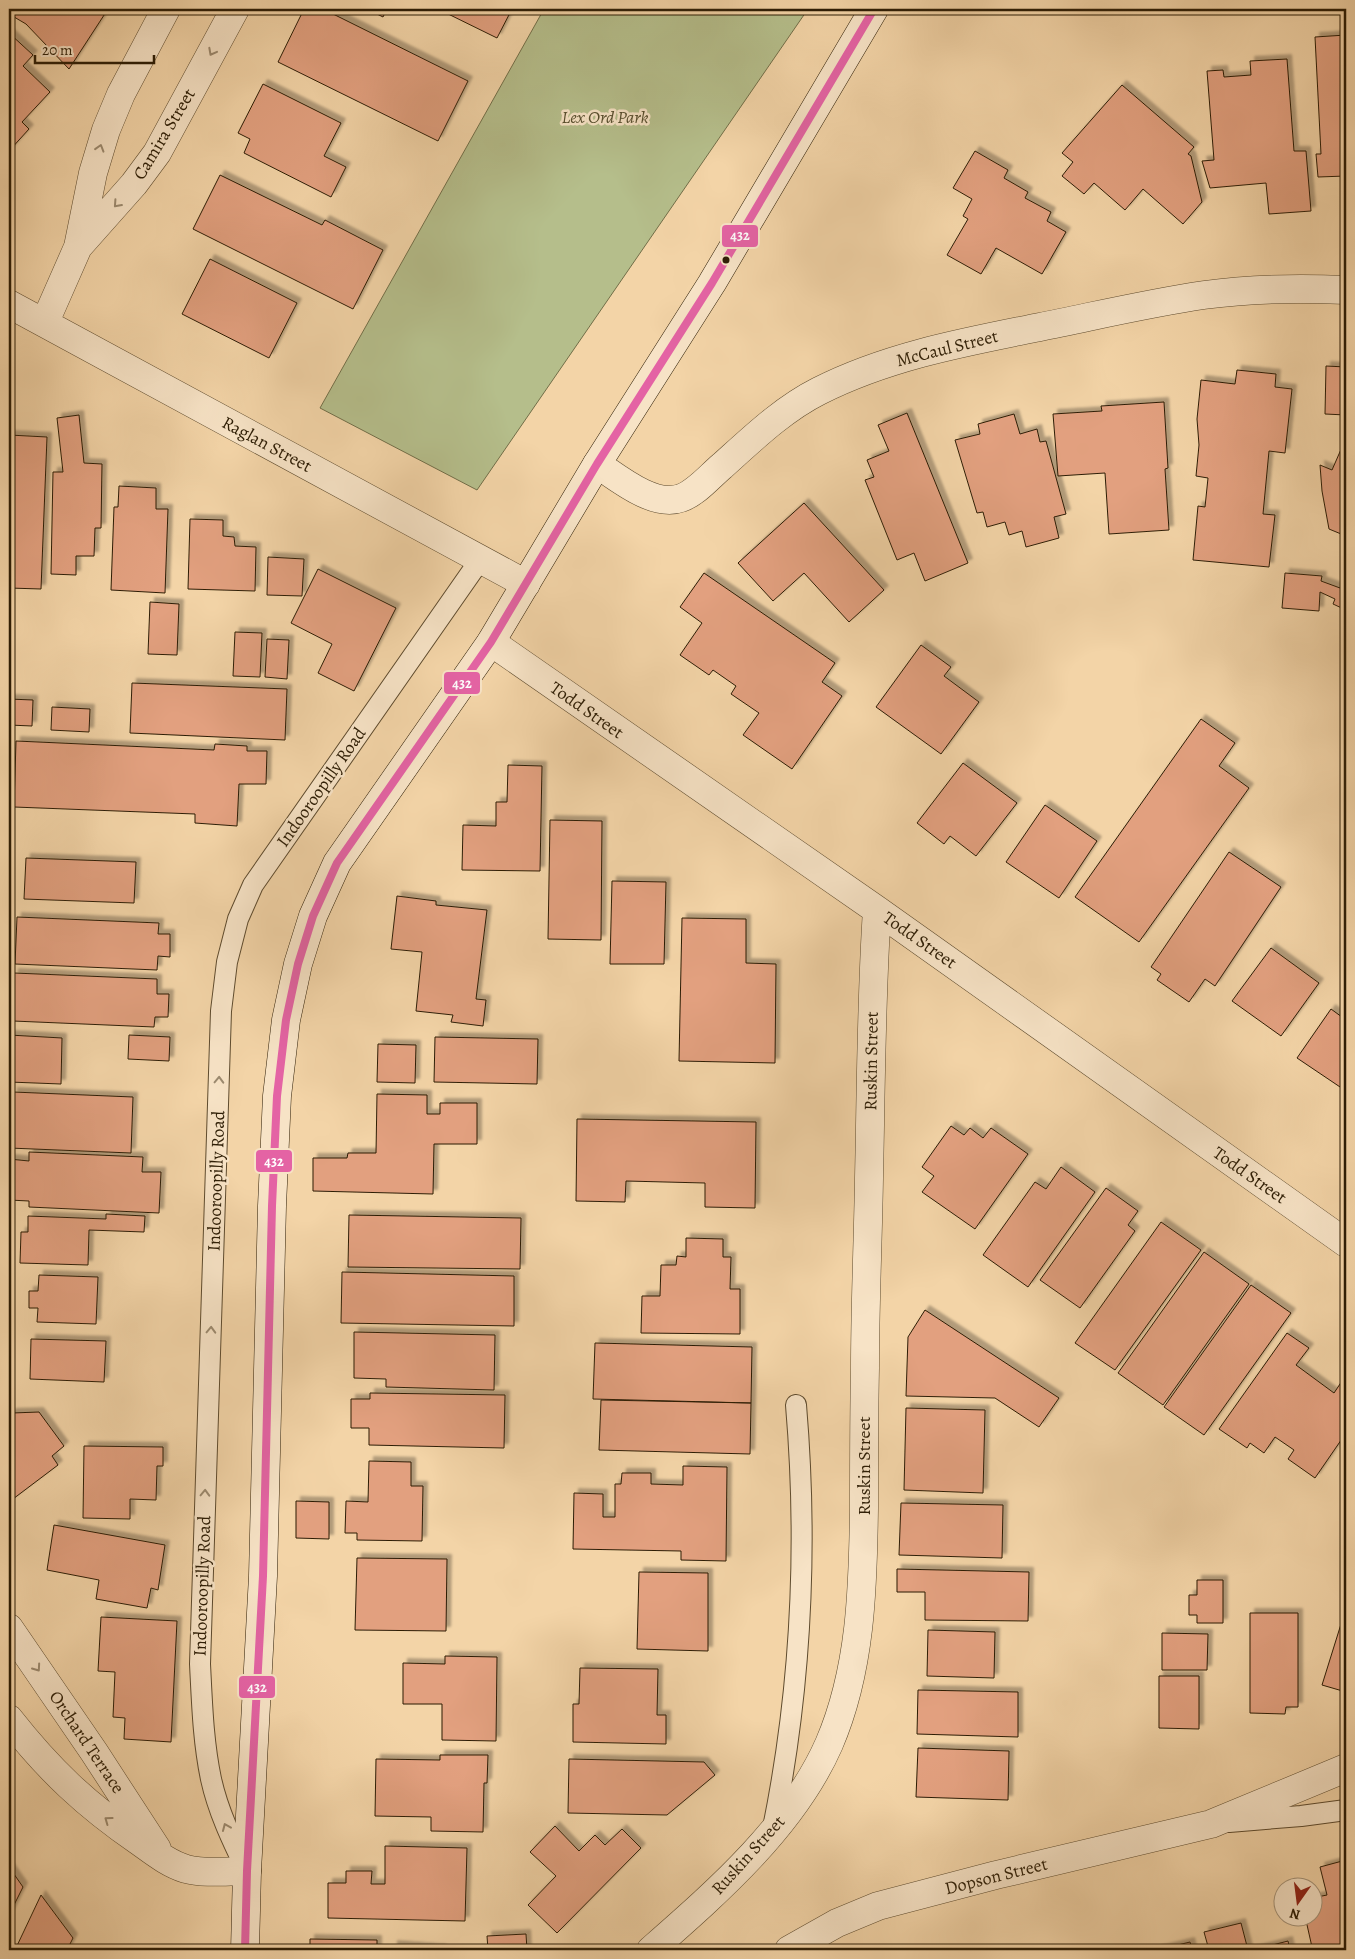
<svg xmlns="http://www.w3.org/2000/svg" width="1355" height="1959" font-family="Alegreya,serif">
	<defs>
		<filter id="shadow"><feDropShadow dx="4.5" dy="-4.5" stdDeviation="1" flood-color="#0004"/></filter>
	</defs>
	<rect width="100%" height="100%" fill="#f3d4a7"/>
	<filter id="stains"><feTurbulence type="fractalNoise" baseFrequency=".004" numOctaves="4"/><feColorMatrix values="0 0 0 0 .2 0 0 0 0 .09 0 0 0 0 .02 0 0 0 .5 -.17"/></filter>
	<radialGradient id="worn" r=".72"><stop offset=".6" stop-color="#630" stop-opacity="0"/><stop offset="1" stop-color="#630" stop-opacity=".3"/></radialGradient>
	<path fill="#b5be8b" stroke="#716e48" d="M 544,9 L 808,9 L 477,490 L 320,408 Z"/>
	<path fill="#e2a07f" stroke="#2d1d05" filter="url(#shadow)" d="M 9,9 L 108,9 L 69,69 L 26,24 L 9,14 Z
		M 304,9 L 323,9 L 468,81 L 438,141 L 278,62 Z
		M 367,9 L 387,9 L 383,17 Z
		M 438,9 L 512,9 L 497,38 Z
		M 9,33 L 33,55 L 23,66 L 50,92 L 22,122 L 29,129 L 9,151 Z
		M 1346,35 L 1346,176 L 1318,177 L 1316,154 L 1321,154 L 1315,37 Z
		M 1287,59 L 1294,151 L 1306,151 L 1311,211 L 1269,214 L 1266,183 L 1210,188 L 1202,161 L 1214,160 L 1207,71 L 1223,70 L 1224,77 L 1251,75 L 1250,61 Z
		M 263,84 L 341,123 L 324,156 L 346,167 L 331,197 L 244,153 L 250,139 L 238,133 Z
		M 1122,85 L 1194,147 L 1188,154 L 1191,156 L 1202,202 L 1183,224 L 1143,189 L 1125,210 L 1094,183 L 1084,194 L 1062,176 L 1073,162 L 1062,153 Z
		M 975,151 L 1008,170 L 1004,178 L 1028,192 L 1025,198 L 1051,212 L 1047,221 L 1066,232 L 1042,274 L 996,248 L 981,274 L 947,255 L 968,219 L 963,216 L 972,199 L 953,188 Z
		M 220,175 L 322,225 L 325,220 L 383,250 L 353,309 L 193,229 Z
		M 210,259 L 297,303 L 269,358 L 182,314 Z
		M 1326,366 L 1346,367 L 1346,415 L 1325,414 Z
		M 1237,370 L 1276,374 L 1275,387 L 1292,389 L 1285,453 L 1269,451 L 1263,514 L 1275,515 L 1269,567 L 1193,560 L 1198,506 L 1205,507 L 1208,478 L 1196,476 L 1199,445 L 1197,419 L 1201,380 L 1235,384 Z
		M 1164,402 L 1168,468 L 1165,469 L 1169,530 L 1109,534 L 1105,473 L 1058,476 L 1053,414 L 1102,411 L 1101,406 Z
		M 907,413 L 968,563 L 925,581 L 914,553 L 897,560 L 865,480 L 874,477 L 867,460 L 889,451 L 878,425 Z
		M 1014,414 L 1020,434 L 1037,429 L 1040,442 L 1046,441 L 1066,514 L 1054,517 L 1059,538 L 1026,547 L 1022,531 L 1009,535 L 1005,522 L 987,527 L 983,512 L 977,513 L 955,440 L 980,434 L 978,424 Z
		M 79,415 L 84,463 L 102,464 L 101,528 L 95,528 L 94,556 L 76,556 L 76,575 L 51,574 L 53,472 L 63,472 L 57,418 Z
		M 9,435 L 47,437 L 41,589 L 9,588 Z
		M 1346,438 L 1346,536 L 1329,529 L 1322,491 L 1320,465 L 1332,470 Z
		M 119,486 L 156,488 L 156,509 L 168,509 L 165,593 L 111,590 L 114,507 L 118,507 Z
		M 804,503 L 884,590 L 849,622 L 804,573 L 773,601 L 738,563 Z
		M 190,519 L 223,520 L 223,536 L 234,537 L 235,546 L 256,547 L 255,591 L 188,589 Z
		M 268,557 L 304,559 L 302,596 L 267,595 Z
		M 318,569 L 396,608 L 354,691 L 318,673 L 332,644 L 291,623 Z
		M 1346,571 L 1346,610 L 1333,604 L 1335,599 L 1320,592 L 1319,611 L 1282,608 L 1285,573 L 1322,576 L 1321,581 L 1340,588 Z
		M 704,573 L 835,663 L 822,682 L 842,696 L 792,769 L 743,735 L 759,713 L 731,694 L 736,686 L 713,670 L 709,675 L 680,655 L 702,623 L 680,607 Z
		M 150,602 L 179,604 L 177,655 L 148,654 Z
		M 235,632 L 262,633 L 260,677 L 233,676 Z
		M 267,639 L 289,640 L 287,679 L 265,677 Z
		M 921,645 L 951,667 L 944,676 L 979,702 L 941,754 L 876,707 Z
		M 132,683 L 287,689 L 285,740 L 130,733 Z
		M 9,699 L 33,700 L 32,726 L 9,725 Z
		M 52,707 L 90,709 L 89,732 L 51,730 Z
		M 1201,719 L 1235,743 L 1219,766 L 1249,788 L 1139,942 L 1075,897 Z
		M 16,741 L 214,750 L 215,744 L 247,746 L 247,751 L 267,751 L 266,784 L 239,784 L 237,826 L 195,823 L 195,814 L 14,807 Z
		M 963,763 L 1017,803 L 976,856 L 950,836 L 944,844 L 917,823 Z
		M 508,765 L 542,766 L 540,871 L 462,870 L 463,825 L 496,826 L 496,802 L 507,802 Z
		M 1045,805 L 1097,841 L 1059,898 L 1006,862 Z
		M 550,820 L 602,821 L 601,940 L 548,939 Z
		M 1229,852 L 1281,887 L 1215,986 L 1205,979 L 1189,1002 L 1157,980 L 1161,974 L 1151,967 Z
		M 26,858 L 136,862 L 134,903 L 24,899 Z
		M 612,881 L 666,882 L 664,964 L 610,964 Z
		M 397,896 L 436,901 L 436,905 L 487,910 L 476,999 L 486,1000 L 483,1026 L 451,1022 L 453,1015 L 416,1011 L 422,952 L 391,949 Z
		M 17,917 L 159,923 L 158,934 L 170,934 L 170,957 L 158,956 L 157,970 L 15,964 Z
		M 682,918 L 746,919 L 746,963 L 776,964 L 775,1063 L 679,1061 Z
		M 1271,948 L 1319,983 L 1281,1036 L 1232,1001 Z
		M 14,973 L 157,979 L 157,994 L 169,994 L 168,1017 L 155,1017 L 154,1027 L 13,1021 Z
		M 1331,1009 L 1346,1020 L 1346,1091 L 1297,1058 Z
		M 9,1035 L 62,1038 L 61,1084 L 9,1082 Z
		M 129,1035 L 170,1037 L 169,1061 L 128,1059 Z
		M 435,1037 L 538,1039 L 537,1084 L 434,1082 Z
		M 378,1044 L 416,1045 L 415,1083 L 377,1082 Z
		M 13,1092 L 133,1097 L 131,1153 L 9,1148 L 9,1102 L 13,1102 Z
		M 377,1094 L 427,1095 L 427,1114 L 440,1114 L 440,1103 L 477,1103 L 477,1144 L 434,1144 L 433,1194 L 313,1191 L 313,1158 L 347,1158 L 348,1153 L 376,1153 Z
		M 577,1119 L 756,1122 L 755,1208 L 705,1207 L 705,1183 L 626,1181 L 625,1202 L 576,1201 Z
		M 951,1126 L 964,1135 L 970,1128 L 983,1138 L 991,1128 L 1028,1154 L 975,1229 L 922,1192 L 934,1176 L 922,1167 Z
		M 29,1152 L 143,1157 L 142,1172 L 161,1172 L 159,1213 L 29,1207 L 29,1201 L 9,1200 L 9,1159 L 29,1161 Z
		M 1061,1167 L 1095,1192 L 1028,1287 L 983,1255 L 1035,1182 L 1046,1189 Z
		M 1106,1188 L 1138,1211 L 1128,1225 L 1135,1231 L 1080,1308 L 1040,1280 Z
		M 106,1214 L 145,1216 L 144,1232 L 89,1230 L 88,1265 L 20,1263 L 21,1232 L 28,1232 L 28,1216 L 106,1219 Z
		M 349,1215 L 521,1218 L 520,1269 L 348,1267 Z
		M 1161,1222 L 1201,1250 L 1115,1370 L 1075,1343 Z
		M 686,1238 L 723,1239 L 723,1257 L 731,1257 L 730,1289 L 740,1289 L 740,1334 L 641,1333 L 642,1296 L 660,1296 L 661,1265 L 676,1265 L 677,1256 L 686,1257 Z
		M 1204,1252 L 1249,1284 L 1163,1405 L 1118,1373 Z
		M 342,1272 L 514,1276 L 514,1326 L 341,1323 Z
		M 39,1275 L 98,1277 L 96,1324 L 37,1322 L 38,1308 L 29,1308 L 29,1291 L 38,1291 Z
		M 1251,1285 L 1291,1313 L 1204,1435 L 1164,1407 Z
		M 925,1310 L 1059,1398 L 1039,1427 L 995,1398 L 906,1396 L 908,1337 Z
		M 354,1332 L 495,1335 L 494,1390 L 386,1387 L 386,1379 L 354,1378 Z
		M 1287,1333 L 1309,1348 L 1296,1365 L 1334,1393 L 1346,1375 L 1346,1433 L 1315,1478 L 1288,1459 L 1294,1450 L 1275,1437 L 1264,1453 L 1250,1443 L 1247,1448 L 1219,1429 Z
		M 31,1339 L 106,1341 L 104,1382 L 30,1379 Z
		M 595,1343 L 752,1347 L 751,1403 L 593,1399 Z
		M 370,1393 L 505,1395 L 504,1448 L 369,1445 L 369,1428 L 351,1428 L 351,1399 L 370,1399 Z
		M 601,1400 L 751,1403 L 750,1454 L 599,1450 Z
		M 906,1408 L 985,1410 L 983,1493 L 904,1490 Z
		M 39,1412 L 64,1446 L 52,1456 L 58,1465 L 9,1502 L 9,1415 L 12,1413 Z
		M 84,1446 L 163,1447 L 163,1466 L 157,1466 L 156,1500 L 130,1499 L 130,1519 L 83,1518 Z
		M 369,1461 L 411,1462 L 411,1486 L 423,1486 L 422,1541 L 357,1540 L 357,1533 L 345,1533 L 346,1501 L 368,1502 Z
		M 683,1466 L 727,1467 L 726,1561 L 681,1560 L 681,1551 L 573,1549 L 574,1493 L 603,1494 L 603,1517 L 615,1517 L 615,1484 L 621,1484 L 622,1473 L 651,1473 L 651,1484 L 683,1485 Z
		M 296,1501 L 329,1502 L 329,1539 L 296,1538 Z
		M 901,1503 L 1003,1505 L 1002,1558 L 899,1555 Z
		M 54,1525 L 165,1545 L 158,1590 L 151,1588 L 147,1608 L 96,1599 L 99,1580 L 47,1570 Z
		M 357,1558 L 447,1559 L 446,1631 L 355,1630 Z
		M 897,1569 L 1029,1572 L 1028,1621 L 925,1620 L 925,1592 L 897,1592 Z
		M 639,1572 L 708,1573 L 708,1651 L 637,1649 Z
		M 1197,1580 L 1223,1580 L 1223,1623 L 1197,1623 L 1197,1615 L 1189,1615 L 1189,1595 L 1197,1595 Z
		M 1346,1608 L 1346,1692 L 1322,1685 Z
		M 1250,1613 L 1298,1613 L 1298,1707 L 1286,1707 L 1285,1714 L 1250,1713 Z
		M 101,1617 L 177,1621 L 171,1742 L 124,1739 L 125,1718 L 113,1717 L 115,1672 L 98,1671 Z
		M 928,1630 L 995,1632 L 994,1678 L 927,1676 Z
		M 1162,1633 L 1208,1634 L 1207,1670 L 1162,1670 Z
		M 445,1656 L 497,1657 L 496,1741 L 442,1740 L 442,1704 L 403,1704 L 403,1663 L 445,1664 Z
		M 580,1668 L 658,1669 L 657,1715 L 666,1715 L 666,1744 L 573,1742 L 573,1704 L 579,1704 Z
		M 1159,1676 L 1199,1676 L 1199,1729 L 1159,1728 Z
		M 918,1690 L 1018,1692 L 1018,1737 L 917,1734 Z
		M 918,1748 L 1009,1751 L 1008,1800 L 916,1797 Z
		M 440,1755 L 488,1755 L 487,1783 L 484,1783 L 483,1832 L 431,1831 L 431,1817 L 375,1816 L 376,1759 L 440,1760 Z
		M 569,1759 L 704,1762 L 715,1775 L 667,1815 L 568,1813 Z
		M 555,1826 L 579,1851 L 595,1835 L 605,1845 L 622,1829 L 641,1848 L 557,1933 L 528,1905 L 556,1876 L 530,1852 Z
		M 385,1846 L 467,1848 L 465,1921 L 328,1918 L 328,1883 L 346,1883 L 346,1871 L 372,1871 L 371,1884 L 385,1884 Z
		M 1346,1860 L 1346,1891 L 1344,1891 L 1346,1901 L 1346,1950 L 1304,1950 L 1312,1947 L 1305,1916 L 1312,1916 L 1312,1898 L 1327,1895 L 1320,1867 Z
		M 9,1867 L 23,1887 L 9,1915 Z
		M 41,1895 L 73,1938 L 67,1950 L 15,1950 Z
		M 1241,1923 L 1248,1950 L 1209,1950 L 1204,1932 Z
		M 526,1934 L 527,1950 L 488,1950 L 487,1936 Z
		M 310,1939 L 377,1940 L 377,1950 L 310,1950 Z
		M 1288,1941 L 1290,1950 L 1253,1950 Z
		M 1190,1942 L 1192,1950 L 1157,1950 Z
		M 393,1945 L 442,1949 L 442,1950 L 393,1950 Z"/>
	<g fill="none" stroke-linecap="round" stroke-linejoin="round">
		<defs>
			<path id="lane" d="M 1229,1822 L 1301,1816 L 1346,1810
				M 773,1828 C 801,1689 808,1547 796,1405
				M 246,1869 C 232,1840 218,1811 211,1779 C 203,1741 202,1702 200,1664 L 221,1011 L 227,962 L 238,919 L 253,885 L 480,560"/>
			<path id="street" d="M 79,246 L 134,184 L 157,153 L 235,9
				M 9,304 L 526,584
				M 45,322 L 78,247 L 93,173 L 106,130 L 121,94 L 166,9
				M 597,464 C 618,478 654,508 681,498 C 696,493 710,476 722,466 C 752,439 783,409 819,391 C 888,356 965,342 1040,327 C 1095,316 1149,303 1204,295 C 1248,289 1302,288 1346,290
				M 491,642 L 877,910 L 1346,1243
				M 9,1628 L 94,1752 L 157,1849
				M 9,1719 C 49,1770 86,1805 140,1842 C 154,1852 169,1864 186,1869 C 205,1874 227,1871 247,1871
				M 651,1950 C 717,1892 793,1826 829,1744 C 861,1670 863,1588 864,1508 C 864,1462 864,1415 865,1368 C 865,1305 868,1241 869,1178 C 871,1089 871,999 877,910
				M 789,1950 L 837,1923 L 878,1906 L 996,1875 L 1211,1824 L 1346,1768"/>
			<path id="secondary" d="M 245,1950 L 247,1871 L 263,1576 L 272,1206 L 277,1096 L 286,1020 L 298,964 L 313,916 L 337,863 L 491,642 L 597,464 L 712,283 L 874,9"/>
		</defs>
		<use href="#lane" stroke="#5e4b2e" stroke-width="22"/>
		<use href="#street" stroke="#5e4b2e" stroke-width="29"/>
		<use href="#secondary" stroke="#2d1d05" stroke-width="29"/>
		<use href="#lane" stroke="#f7e3c6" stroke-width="20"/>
		<use href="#street" stroke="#f7e3c6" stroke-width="28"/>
		<use href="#secondary" stroke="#f7e3c6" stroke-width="28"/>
		<defs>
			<path id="bus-1" d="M 245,1950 L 247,1871 L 263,1576 L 272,1206 L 277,1096 L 286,1020 L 298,964 L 313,916 L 337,863 L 491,642 L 597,464 L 712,283 L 874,9"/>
		</defs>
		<use href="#bus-1" stroke="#f7e3c6" stroke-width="11"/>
		<use href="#bus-1" stroke="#e463a4" stroke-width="8"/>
	</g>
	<defs><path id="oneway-chevron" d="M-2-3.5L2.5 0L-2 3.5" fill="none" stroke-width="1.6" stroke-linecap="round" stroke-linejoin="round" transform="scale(1.25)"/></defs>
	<g stroke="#9c8a6f">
		<use href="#oneway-chevron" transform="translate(212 52) rotate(118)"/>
		<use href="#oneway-chevron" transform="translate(100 148) rotate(-73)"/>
		<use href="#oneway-chevron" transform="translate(117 204) rotate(132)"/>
		<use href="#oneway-chevron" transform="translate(219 1080) rotate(-88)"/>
		<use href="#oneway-chevron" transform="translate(211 1330) rotate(-88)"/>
		<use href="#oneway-chevron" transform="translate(205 1493) rotate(-88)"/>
		<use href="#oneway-chevron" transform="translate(37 1668) rotate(55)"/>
		<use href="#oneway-chevron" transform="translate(108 1820) rotate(-144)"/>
		<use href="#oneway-chevron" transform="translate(226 1827) rotate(-113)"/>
	</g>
	<circle fill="#2d1d05" stroke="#f7e3c6" stroke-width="2" cx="726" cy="260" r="4.5"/>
	<g text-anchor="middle" stroke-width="5" stroke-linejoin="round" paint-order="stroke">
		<g font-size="18" font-style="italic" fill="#564d2d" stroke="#f7e3c6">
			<text x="605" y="123">Lex Ord Park</text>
		</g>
		<g font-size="18" fill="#2d1d05" stroke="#f7e3c6">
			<text transform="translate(164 134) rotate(-59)" y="6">Camira Street</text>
			<text transform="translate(947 348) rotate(-14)" y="6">McCaul Street</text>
			<text transform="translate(267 444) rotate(28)" y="6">Raglan Street</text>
			<text transform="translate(587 710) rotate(35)" y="6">Todd Street</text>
			<text transform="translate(321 787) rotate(-55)" y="6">Indooroopilly Road</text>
			<text transform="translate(920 940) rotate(35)" y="6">Todd Street</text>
			<text transform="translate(871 1061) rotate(-89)" y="6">Ruskin Street</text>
			<text transform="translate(1250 1175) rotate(35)" y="6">Todd Street</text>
			<text transform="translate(216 1181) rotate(-88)" y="6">Indooroopilly Road</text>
			<text transform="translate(864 1466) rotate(-90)" y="6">Ruskin Street</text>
			<text transform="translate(202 1586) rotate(-88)" y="6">Indooroopilly Road</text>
			<text transform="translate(87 1742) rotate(56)" y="6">Orchard Terrace</text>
			<text transform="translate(748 1855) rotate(-48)" y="6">Ruskin Street</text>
			<text transform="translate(996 1876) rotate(-14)" y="6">Dopson Street</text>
		</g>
	</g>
	<g stroke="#f7e3c6" stroke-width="2">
		<rect x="721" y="224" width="38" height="24" rx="5" fill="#e463a4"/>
		<rect x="443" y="671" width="38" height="24" rx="5" fill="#e463a4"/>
		<rect x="255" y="1149" width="38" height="24" rx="5" fill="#e463a4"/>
		<rect x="238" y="1675" width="38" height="24" rx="5" fill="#e463a4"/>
	</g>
	<g font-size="14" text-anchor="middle" font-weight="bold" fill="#fff">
		<text x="740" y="240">432</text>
		<text x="462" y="688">432</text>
		<text x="274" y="1166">432</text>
		<text x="257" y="1692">432</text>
	</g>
	<rect width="1355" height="1959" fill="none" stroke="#f3d4a7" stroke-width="30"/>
	<rect x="10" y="10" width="1335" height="1939" fill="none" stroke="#2d1d05" stroke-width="2.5"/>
	<rect x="15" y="15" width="1325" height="1929" fill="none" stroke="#2d1d05"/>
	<g transform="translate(1298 1902) rotate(194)"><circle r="24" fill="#f7e3c6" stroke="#a69479"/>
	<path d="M0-4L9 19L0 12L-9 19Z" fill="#8f2418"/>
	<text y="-8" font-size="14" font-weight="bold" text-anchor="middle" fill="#2d1d05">N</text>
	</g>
	<path d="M35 55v8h119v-8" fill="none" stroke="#2d1d05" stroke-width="2.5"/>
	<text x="42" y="55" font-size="15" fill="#2d1d05" stroke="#f7e3c6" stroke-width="4" paint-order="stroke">20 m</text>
	<rect width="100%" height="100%" filter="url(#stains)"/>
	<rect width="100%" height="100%" fill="url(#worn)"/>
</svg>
